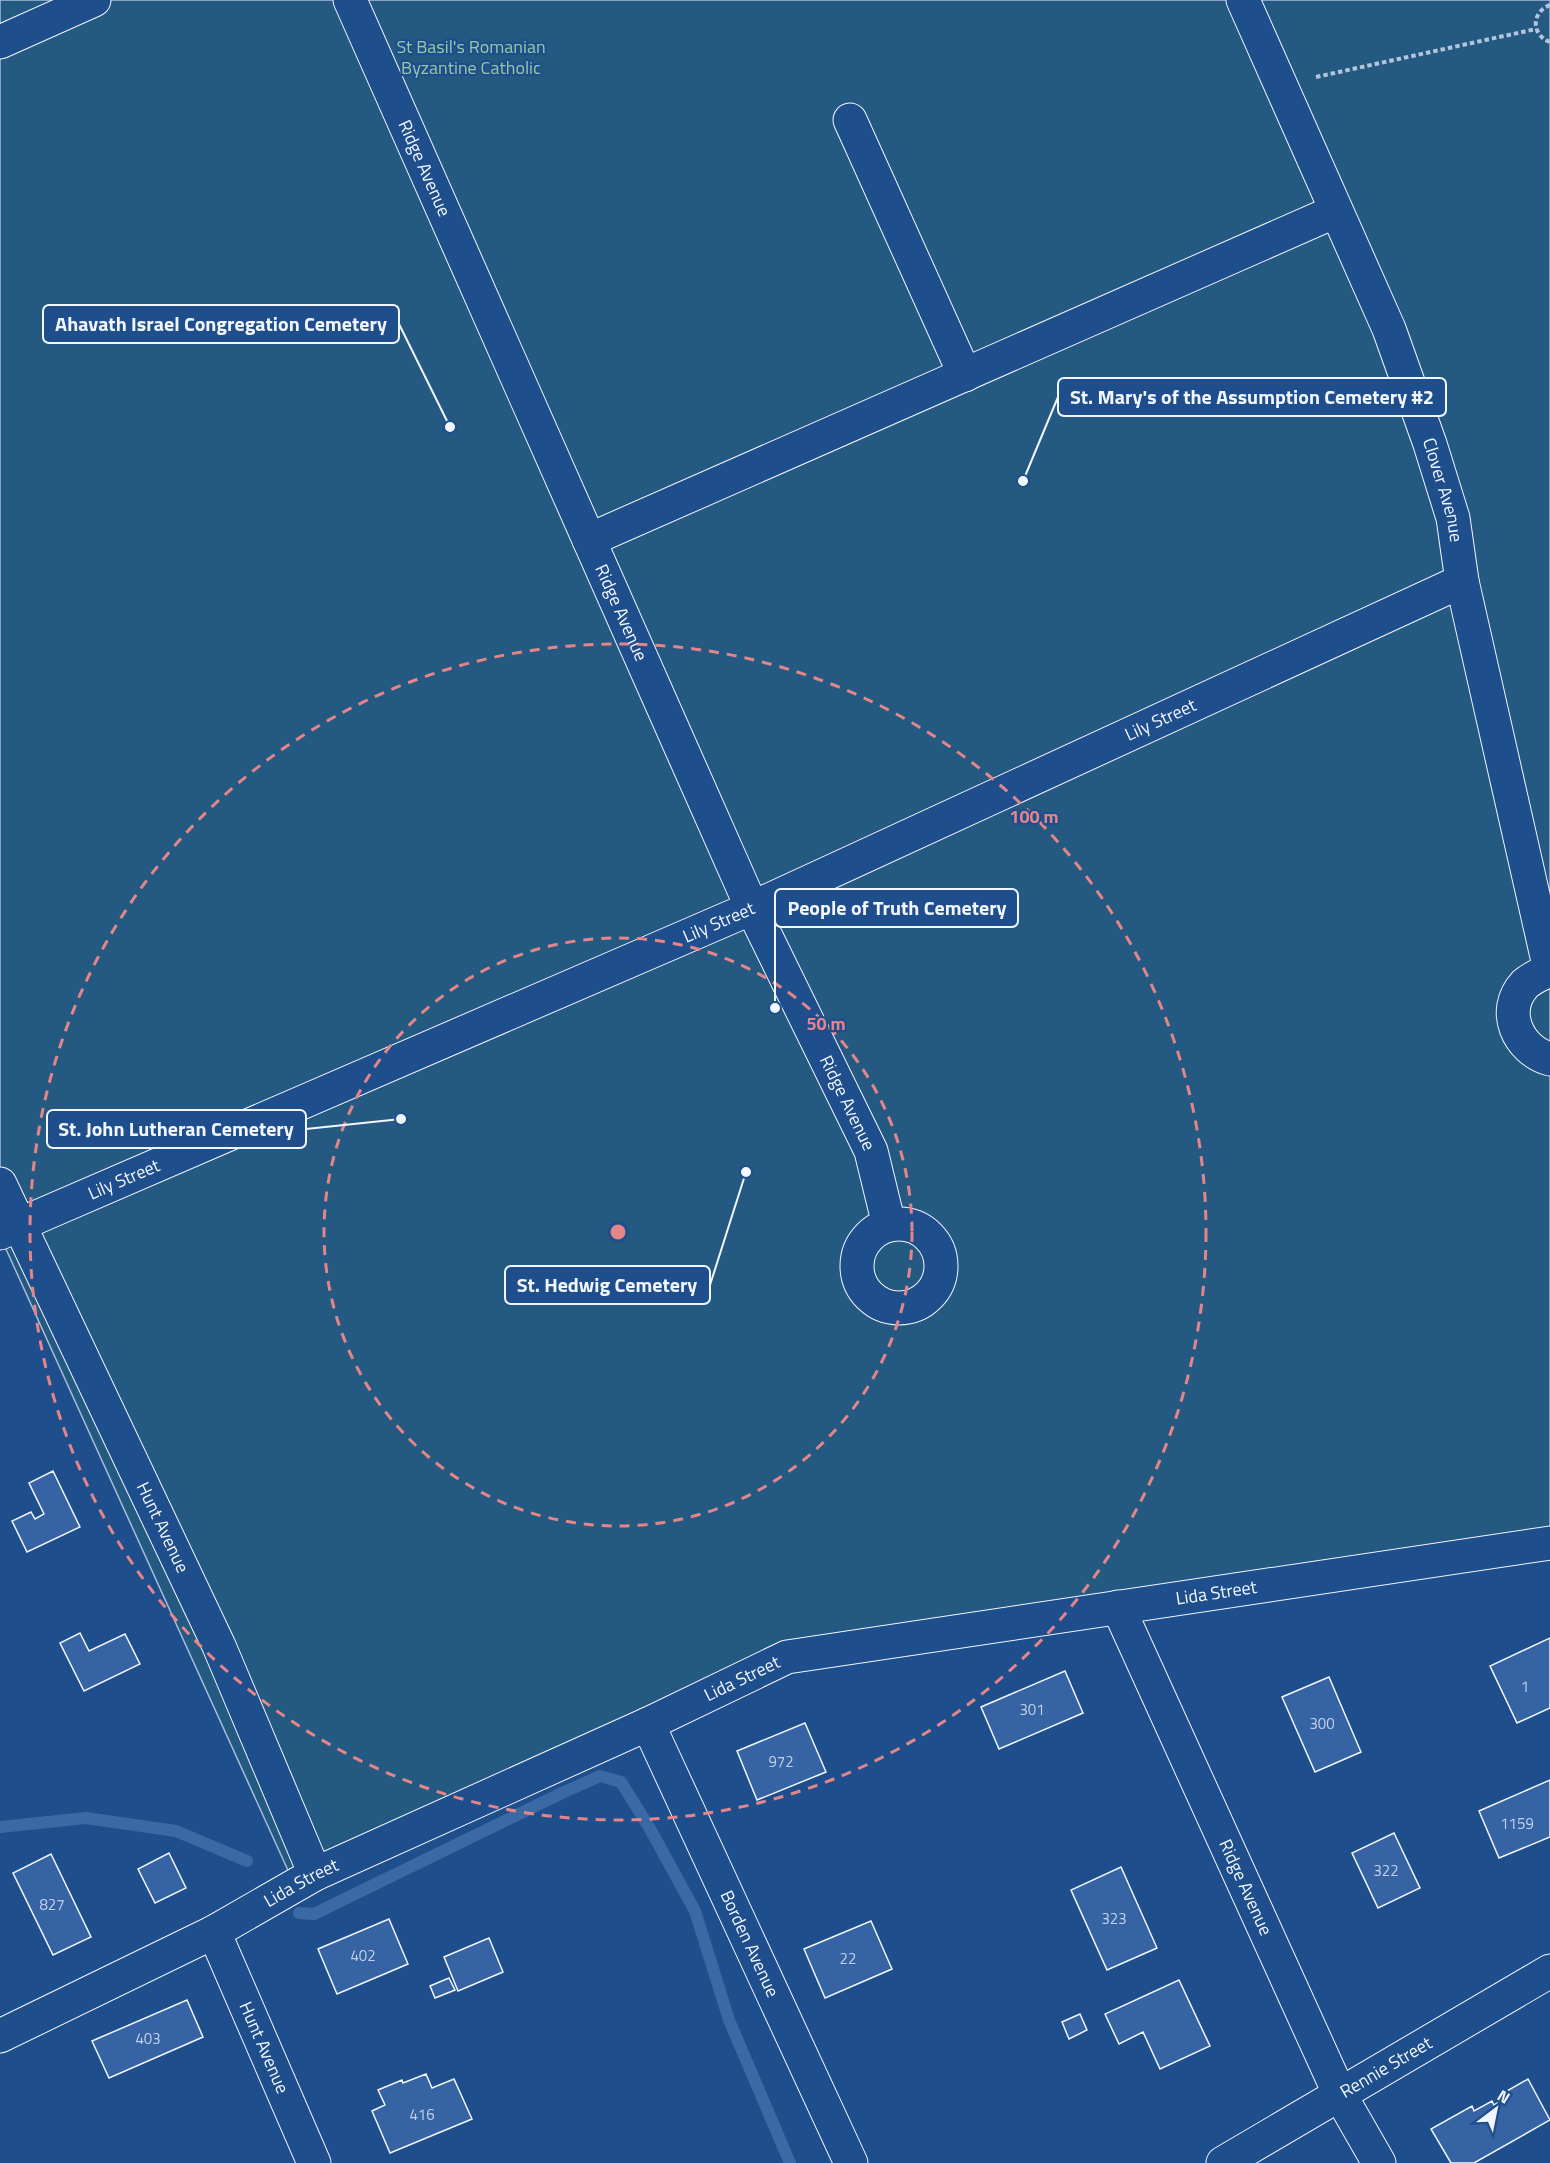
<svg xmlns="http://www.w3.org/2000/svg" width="1550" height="2163" font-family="'Titillium Web',sans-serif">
	<rect width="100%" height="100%" fill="#1f4e8c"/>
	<path fill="#245a82" stroke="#a8bbd7" stroke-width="1.5" d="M 0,0 L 1550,0 L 1550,1541 L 817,1644 L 296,1888 L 0,1236 Z"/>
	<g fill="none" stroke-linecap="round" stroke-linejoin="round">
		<path stroke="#3b69a3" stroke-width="12" d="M 0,1827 L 86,1818 L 176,1831 L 247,1861
			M 299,1913 L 314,1914 L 562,1793 L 600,1776 L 621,1782 L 649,1827 L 695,1911 L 729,2020 L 790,2163"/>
	</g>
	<path fill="#3563a3" stroke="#f2f6ff" stroke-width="1.5" d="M 53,1471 L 80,1527 L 27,1552 L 12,1521 L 31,1512 L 35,1519 L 44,1514 L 29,1483 Z
		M 80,1633 L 89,1651 L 125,1634 L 140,1664 L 84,1691 L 60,1643 Z
		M 1550,1638 L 1550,1708 L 1517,1723 L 1490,1666 Z
		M 1065,1671 L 1083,1713 L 999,1749 L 981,1707 Z
		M 1329,1677 L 1361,1752 L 1315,1772 L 1282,1697 Z
		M 805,1723 L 826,1772 L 757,1800 L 737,1751 Z
		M 1550,1780 L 1550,1837 L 1499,1858 L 1479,1811 Z
		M 1394,1833 L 1420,1888 L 1378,1908 L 1352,1853 Z
		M 169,1853 L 186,1888 L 155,1903 L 138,1869 Z
		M 51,1854 L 91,1937 L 53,1955 L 13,1873 Z
		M 1121,1867 L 1157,1948 L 1107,1970 L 1071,1890 Z
		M 389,1919 L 408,1964 L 337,1994 L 318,1949 Z
		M 871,1921 L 892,1969 L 825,1998 L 804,1949 Z
		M 489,1938 L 503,1972 L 458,1991 L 444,1957 Z
		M 449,1978 L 455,1990 L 435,1998 L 430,1986 Z
		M 1179,1980 L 1210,2046 L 1160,2069 L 1143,2032 L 1119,2044 L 1105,2014 Z
		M 187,2000 L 203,2037 L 109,2078 L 92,2041 Z
		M 1080,2014 L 1087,2030 L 1069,2039 L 1062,2022 Z
		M 426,2074 L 432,2088 L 454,2079 L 472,2119 L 390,2153 L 372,2111 L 385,2105 L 378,2090 L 402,2080 L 403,2083 Z
		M 1528,2079 L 1550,2120 L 1474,2163 L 1451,2163 L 1431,2129 L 1472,2106 L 1474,2111 L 1492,2101 L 1494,2105 L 1508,2097 L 1505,2092 Z"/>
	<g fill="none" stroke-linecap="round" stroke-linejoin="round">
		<defs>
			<g id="minor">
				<path id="s1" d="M 350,0 L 752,908 L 871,1151 L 889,1225"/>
				<path id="s2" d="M 1243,0 L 1389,329 L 1430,444 L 1453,518 L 1462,581 L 1550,970 C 1541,974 1533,977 1525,984 C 1500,1011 1518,1050 1550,1059"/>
				<path d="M 0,42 L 94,0"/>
				<path d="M 850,120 L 965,375"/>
				<path d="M 589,540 L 1336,211"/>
				<path id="s3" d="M 0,1184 L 219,1646 L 315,1874"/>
				<circle cx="899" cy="1266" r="42"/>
				<path id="s4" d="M 0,1233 L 752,908 L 1462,581"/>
				<path id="s5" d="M 1118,1607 L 1340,2095 L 1379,2163"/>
				<path id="s6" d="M 648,1724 L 851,2163"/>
				<path id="s7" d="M 214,1932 L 314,2163"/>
				<path id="s8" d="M 0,2036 L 214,1932 L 315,1874 L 648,1724 L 787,1657 L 1550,1543"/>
				<path id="s9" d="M 1223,2163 L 1550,1971"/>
			</g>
		</defs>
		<use href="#minor" stroke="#f2f6ff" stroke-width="35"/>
		<path stroke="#b3c4dc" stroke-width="4" stroke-dasharray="4.5 3" stroke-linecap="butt" d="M 1550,5 C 1531,12 1531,35 1550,42
			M 1316,77 L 1536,29"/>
		<use href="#minor" stroke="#1f4e8c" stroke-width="33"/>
	</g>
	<g fill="none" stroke="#e38589" stroke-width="3" stroke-dasharray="10 8">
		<circle cx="618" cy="1232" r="294"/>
		<circle cx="618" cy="1232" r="588"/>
	</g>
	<g text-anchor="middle" stroke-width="4.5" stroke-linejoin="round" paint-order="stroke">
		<g font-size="15" fill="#c3d1e8">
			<text x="1525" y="1692">1</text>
			<text x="1032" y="1715">301</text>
			<text x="1322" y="1729">300</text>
			<text x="781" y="1767">972</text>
			<text x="1517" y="1829">1159</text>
			<text x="1386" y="1876">322</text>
			<text x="52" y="1910">827</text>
			<text x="1114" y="1924">323</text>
			<text x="363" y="1961">402</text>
			<text x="848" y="1964">22</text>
			<text x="148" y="2044">403</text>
			<text x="422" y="2120">416</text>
		</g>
		<g font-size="18" fill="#97c8a6" stroke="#1f4e8c">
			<text x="471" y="53">St Basil's Romanian<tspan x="471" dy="21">Byzantine Catholic</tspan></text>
		</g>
		<g font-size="18" fill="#f2f6ff" stroke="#1f4e8c">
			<text dy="6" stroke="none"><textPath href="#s1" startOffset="184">Ridge Avenue</textPath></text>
			<text dy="6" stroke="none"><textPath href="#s2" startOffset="530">Clover Avenue</textPath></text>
			<text dy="6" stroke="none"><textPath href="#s1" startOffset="670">Ridge Avenue</textPath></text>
			<text dy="6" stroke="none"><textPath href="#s4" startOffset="1269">Lily Street</textPath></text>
			<text dy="6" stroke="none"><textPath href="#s4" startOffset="783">Lily Street</textPath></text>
			<text dy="6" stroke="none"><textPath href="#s1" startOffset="1210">Ridge Avenue</textPath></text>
			<text dy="6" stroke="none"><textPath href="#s4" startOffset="135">Lily Street</textPath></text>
			<text dy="6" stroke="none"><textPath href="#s3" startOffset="380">Hunt Avenue</textPath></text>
			<text dy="6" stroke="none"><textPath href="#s8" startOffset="1308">Lida Street</textPath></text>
			<text dy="6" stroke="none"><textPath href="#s8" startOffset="824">Lida Street</textPath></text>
			<text dy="6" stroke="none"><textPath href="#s8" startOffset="338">Lida Street</textPath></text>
			<text dy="6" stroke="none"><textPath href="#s5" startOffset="308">Ridge Avenue</textPath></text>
			<text dy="6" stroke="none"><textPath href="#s6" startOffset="242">Borden Avenue</textPath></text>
			<text dy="6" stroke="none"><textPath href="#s7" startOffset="126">Hunt Avenue</textPath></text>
			<text dy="6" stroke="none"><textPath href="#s9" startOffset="189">Rennie Street</textPath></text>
		</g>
	</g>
	<circle cx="618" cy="1232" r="9" fill="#e38589" stroke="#1f4e8c" stroke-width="3"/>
	<g font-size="18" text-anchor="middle" font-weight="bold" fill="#e38589" stroke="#1f4e8c" stroke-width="4.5" stroke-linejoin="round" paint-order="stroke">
		<text x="1034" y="823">100 m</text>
		<text x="826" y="1030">50 m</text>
	</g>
	<path fill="none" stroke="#f2f6ff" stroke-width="2" d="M450 427L399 324M1023 481L1058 397M775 1008L775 908M401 1119L306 1129M746 1172L710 1285"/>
	<g fill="#f2f6ff" stroke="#1f4e8c" stroke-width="2">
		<circle cx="450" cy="427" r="6"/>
		<circle cx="1023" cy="481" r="6"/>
		<circle cx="775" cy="1008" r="6"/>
		<circle cx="401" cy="1119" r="6"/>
		<circle cx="746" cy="1172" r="6"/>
	</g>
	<g fill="#1f4e8c" stroke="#f2f6ff" stroke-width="2">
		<rect x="43" y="305" width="356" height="38" rx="6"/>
		<rect x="1058" y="378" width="388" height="38" rx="6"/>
		<rect x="775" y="889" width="243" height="38" rx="6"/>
		<rect x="47" y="1110" width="259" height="38" rx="6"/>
		<rect x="505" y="1266" width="205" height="38" rx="6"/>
	</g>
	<g font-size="20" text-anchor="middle" font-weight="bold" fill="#f2f6ff">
		<text x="221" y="331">Ahavath Israel Congregation Cemetery</text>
		<text x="1252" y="404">St. Mary's of the Assumption Cemetery #2</text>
		<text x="897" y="915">People of Truth Cemetery</text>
		<text x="176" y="1136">St. John Lutheran Cemetery</text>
		<text x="607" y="1292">St. Hedwig Cemetery</text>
	</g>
	<g transform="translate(1496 2109) rotate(32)" stroke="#1f4e8c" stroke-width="4.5" paint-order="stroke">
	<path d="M0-4.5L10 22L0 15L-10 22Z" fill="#f2f6ff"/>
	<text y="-9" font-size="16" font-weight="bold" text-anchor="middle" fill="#f2f6ff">N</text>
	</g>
</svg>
